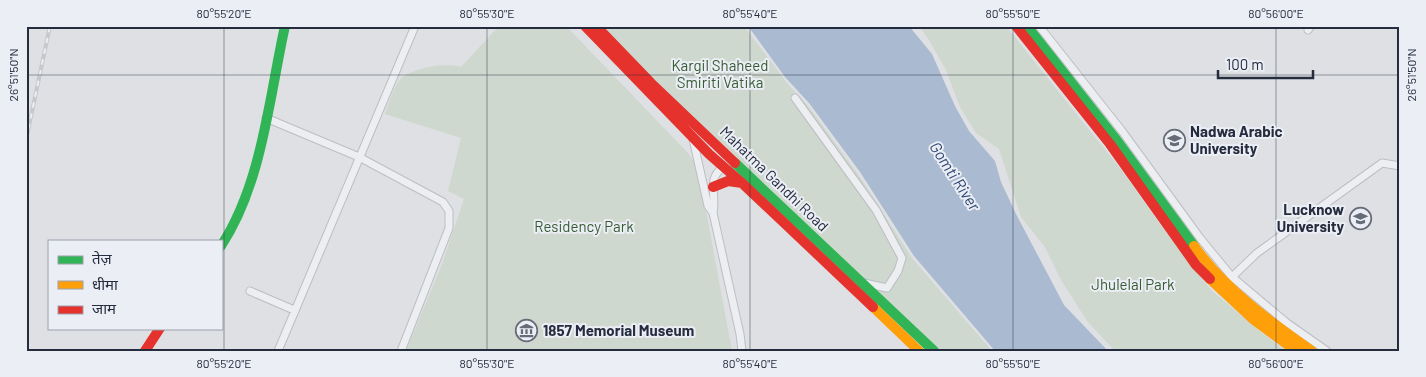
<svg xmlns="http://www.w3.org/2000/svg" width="1426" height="377" font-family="Barlow,'Noto Sans Devanagari',sans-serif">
	<rect width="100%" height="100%" fill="#dee0e4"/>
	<path fill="#ced8ce" d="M 499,26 L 566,26 L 688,153 L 698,168 L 732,351 L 406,351 L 442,264 L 464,199 L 448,191 L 461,138 L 385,114 C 389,104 392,90 399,81 C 408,68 447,62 461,67 Z
		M 602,26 L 744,26 L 787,83 L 809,107 L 860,177 L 912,258 L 992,351 L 941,351 L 679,105 Z
		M 919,26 L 1006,26 L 1123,172 L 1163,228 L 1211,290 L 1257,329 L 1286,351 L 1115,351 L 1087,321 L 1061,280 L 1045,247 L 1021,217 L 999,149 L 976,133 L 960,107 L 946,70 L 929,40 Z"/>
	<path fill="#aabad1" d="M 748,26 L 909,26 L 932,54 L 955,106 L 969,131 L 995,161 L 1001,182 L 1016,214 L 1064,305 L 1108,351 L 995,351 L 914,256 L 860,172 L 809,103 L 785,77 Z"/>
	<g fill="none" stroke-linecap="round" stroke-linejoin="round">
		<defs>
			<path id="street" d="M 1039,26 L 1122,131 L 1200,238 L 1232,277 L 1287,323 L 1327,351
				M 1308,30 L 1311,26
				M 795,98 L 876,210 L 902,258 L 898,271 L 887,288 L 864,283
				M 266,118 L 359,157 L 443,202 L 449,211 L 449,228 L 401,351
				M 693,139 L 708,206 L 713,213
				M 723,167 C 706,180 717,194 713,213 L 740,334 L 742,351
				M 1232,277 L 1257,253 L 1382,163 L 1400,166
				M 250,291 L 294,310
				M 278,351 L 415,26"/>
		</defs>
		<use href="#street" stroke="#bcbec2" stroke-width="9"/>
		<use href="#street" stroke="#edeef1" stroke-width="7"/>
		<path stroke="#30b455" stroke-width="10" d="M 1027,26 L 1115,138 L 1194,246
			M 735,163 L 934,351
			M 221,246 C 262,184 269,98 285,26"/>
		<path stroke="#ff9f0a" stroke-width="10" d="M 1194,246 C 1226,290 1268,320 1312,351
			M 1210,279 L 1254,320 L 1296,351
			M 873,307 L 919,351"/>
		<path stroke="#e5322d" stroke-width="10" d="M 585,26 L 709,154 L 742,183 L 873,307
			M 596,26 L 651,83 L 735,163
			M 1016,26 L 1110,144 L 1196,265 L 1210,279
			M 713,187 L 728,181 L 742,183
			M 145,351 L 160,328"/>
		<defs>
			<path id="rail" d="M 26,140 L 50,26"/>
		</defs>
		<use href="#rail" stroke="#c6c8cc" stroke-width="4"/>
		<use href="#rail" stroke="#ebeef5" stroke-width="2" stroke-dasharray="5.5" stroke-linecap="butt"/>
	</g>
	<path fill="none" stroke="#252c3e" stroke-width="1" stroke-opacity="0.45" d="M 224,26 L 224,351M 487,26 L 487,351M 750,26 L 750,351M 1013,26 L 1013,351M 1276,26 L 1276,351M 26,75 L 1400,75"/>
	<defs>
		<symbol id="university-ring" viewBox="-11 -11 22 22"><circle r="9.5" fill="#ebeef5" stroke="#666b78" stroke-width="1.5"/><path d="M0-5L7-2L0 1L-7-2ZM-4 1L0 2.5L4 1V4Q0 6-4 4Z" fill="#666b78"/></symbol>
		<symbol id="museum-ring" viewBox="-11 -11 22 22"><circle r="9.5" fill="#ebeef5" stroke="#666b78" stroke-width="1.5"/><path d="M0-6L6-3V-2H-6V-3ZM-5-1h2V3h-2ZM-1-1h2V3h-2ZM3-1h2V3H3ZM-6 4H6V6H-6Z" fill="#666b78"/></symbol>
	</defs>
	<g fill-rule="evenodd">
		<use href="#university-ring" x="1162" y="128" width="25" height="25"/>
		<use href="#university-ring" x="1348" y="206" width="25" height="25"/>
		<use href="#museum-ring" x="514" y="318" width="25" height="25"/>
	</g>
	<g text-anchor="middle" stroke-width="4" stroke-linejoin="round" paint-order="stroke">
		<g font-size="15" fill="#365a31" stroke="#ebeef5">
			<text x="720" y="71">Kargil Shaheed<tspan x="720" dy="17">Smiriti Vatika</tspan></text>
			<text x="584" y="232">Residency Park</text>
			<text x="1133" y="290">Jhulelal Park</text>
		</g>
		<g font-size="15" font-weight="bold" fill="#252c3e" stroke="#ebeef5" text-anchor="start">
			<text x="1190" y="137">Nadwa Arabic<tspan x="1190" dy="17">University</tspan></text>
			<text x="1344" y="215" text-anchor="end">Lucknow<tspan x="1344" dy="17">University</tspan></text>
			<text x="543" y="336">1857 Memorial Museum</text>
		</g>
		<g font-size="15" fill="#252c3e" stroke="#ebeef5">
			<text transform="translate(774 179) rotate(44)" y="5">Mahatma Gandhi Road</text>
		</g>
		<g font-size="16" font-style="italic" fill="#2d4773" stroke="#ebeef5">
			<text transform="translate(955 176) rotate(57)" y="6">Gomti River</text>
		</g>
	</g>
	<rect width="1426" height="377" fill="none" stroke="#ebeef5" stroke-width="55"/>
	<rect x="48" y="240" width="175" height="90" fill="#ebeef5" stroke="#9ca0ac"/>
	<rect x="58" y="256" width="25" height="8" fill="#30b455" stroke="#9ca0ac"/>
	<text x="92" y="264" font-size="15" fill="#252c3e">तेज़</text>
	<rect x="58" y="281" width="25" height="8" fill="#ff9f0a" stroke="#9ca0ac"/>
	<text x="92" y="290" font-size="15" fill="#252c3e">धीमा</text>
	<rect x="58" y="306" width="25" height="8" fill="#e5322d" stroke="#9ca0ac"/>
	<text x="92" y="314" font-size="15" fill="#252c3e">जाम</text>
	<path d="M1218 70v8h95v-8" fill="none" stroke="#252c3e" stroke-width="2.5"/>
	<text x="1226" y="70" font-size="15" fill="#252c3e" stroke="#ebeef5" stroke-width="4" paint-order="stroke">100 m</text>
	<rect x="28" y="28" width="1370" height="322" fill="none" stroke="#252c3e" stroke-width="2"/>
	<g font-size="12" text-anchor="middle" fill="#252c3e">
		<text x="224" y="18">80°55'20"E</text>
		<text x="487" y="18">80°55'30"E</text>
		<text x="750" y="18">80°55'40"E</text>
		<text x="1013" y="18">80°55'50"E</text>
		<text x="1276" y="18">80°56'00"E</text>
		<text transform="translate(14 75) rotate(-90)" y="4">26°51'50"N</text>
		<text transform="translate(1412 75) rotate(-90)" y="4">26°51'50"N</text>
		<text x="224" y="368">80°55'20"E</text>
		<text x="487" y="368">80°55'30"E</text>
		<text x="750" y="368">80°55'40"E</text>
		<text x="1013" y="368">80°55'50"E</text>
		<text x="1276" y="368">80°56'00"E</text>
	</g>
</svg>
